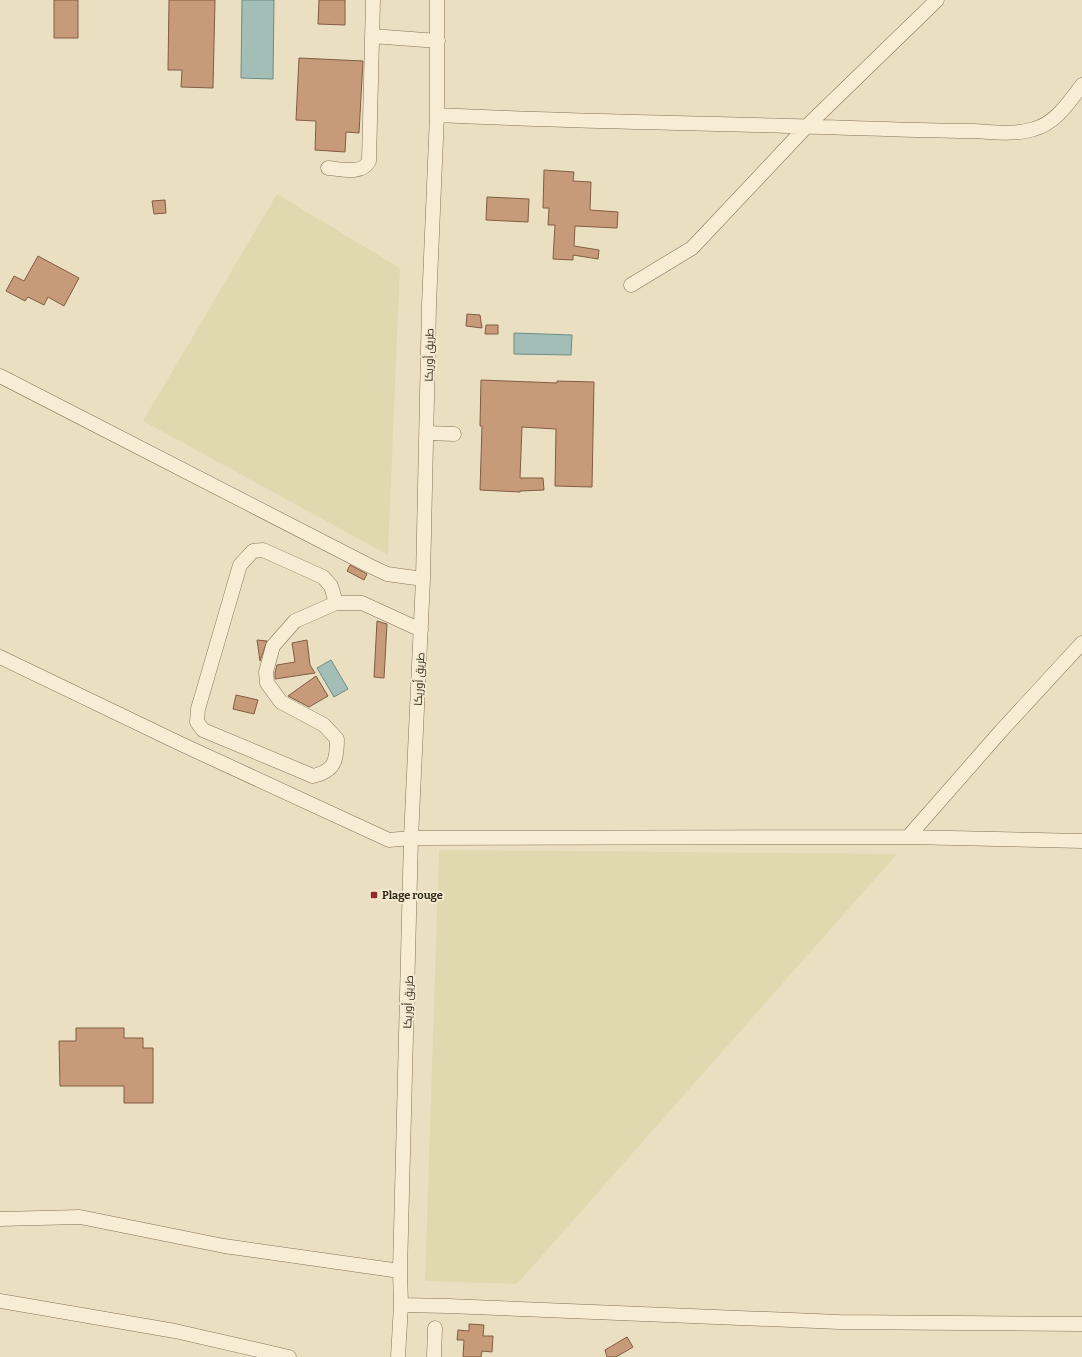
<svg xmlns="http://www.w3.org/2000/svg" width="1082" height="1357" font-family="Bitter,Cairo,serif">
	<rect width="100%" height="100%" fill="#ebdfc1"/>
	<path fill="#e0d9af" d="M 277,194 L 400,268 L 388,555 L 143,421 Z
		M 439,850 L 897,854 L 517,1284 L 425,1281 Z"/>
	<path fill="#a3beb7" stroke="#6b8b84" d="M 242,0 L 274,0 L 273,79 L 241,78 Z
		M 514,333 L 572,335 L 571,355 L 514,354 Z
		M 331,660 L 348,689 L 334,697 L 317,668 Z"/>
	<path fill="#c79b79" stroke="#815c41" d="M 54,0 L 78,0 L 78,38 L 54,38 Z
		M 169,0 L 215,0 L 213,88 L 181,87 L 182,70 L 168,70 Z
		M 319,0 L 345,0 L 345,25 L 318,24 Z
		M 299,58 L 363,61 L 359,133 L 346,132 L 345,152 L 315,150 L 316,121 L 296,120 Z
		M 544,170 L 574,172 L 573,181 L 591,182 L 590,210 L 618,212 L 617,228 L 575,226 L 574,246 L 599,250 L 598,259 L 573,255 L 573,260 L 553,259 L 555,225 L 548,225 L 549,208 L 543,208 Z
		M 487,197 L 529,199 L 528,222 L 486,220 Z
		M 165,200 L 166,213 L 154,214 L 152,201 Z
		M 38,256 L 79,278 L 64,306 L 48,297 L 44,305 L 28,297 L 25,301 L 6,291 L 14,276 L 24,281 Z
		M 467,314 L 480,315 L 482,328 L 466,326 Z
		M 486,325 L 498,325 L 498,334 L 485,334 Z
		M 481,380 L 557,383 L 557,381 L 594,382 L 592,487 L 555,486 L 556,429 L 522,427 L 520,478 L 543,478 L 544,490 L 520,491 L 520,492 L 480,490 L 482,426 L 480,426 Z
		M 350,565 L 367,574 L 364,580 L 347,571 Z
		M 377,621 L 387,624 L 384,678 L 374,677 Z
		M 257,640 L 267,641 L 260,661 Z
		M 307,640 L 310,665 L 315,673 L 275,679 L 275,673 L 277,665 L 295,662 L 292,643 Z
		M 316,676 L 328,696 L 309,707 L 288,696 Z
		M 236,695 L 258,700 L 254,714 L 233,709 Z
		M 76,1028 L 124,1028 L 124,1038 L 143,1038 L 143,1048 L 153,1048 L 153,1103 L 124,1103 L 124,1086 L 60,1086 L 59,1041 L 76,1041 Z
		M 469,1324 L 484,1325 L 483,1336 L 493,1336 L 492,1352 L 482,1351 L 481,1357 L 463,1357 L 464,1340 L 457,1340 L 458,1330 L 469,1331 Z
		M 627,1337 L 633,1347 L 616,1357 L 607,1357 L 605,1350 Z"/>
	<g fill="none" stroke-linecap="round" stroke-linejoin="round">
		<defs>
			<path id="minor" d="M 372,36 L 438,41
				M 437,115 C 575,122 713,123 851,128 C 892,129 933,131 974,131 C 994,132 1016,135 1034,129 C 1056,123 1069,102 1082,85
				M 328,168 C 341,169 362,175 369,161 L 373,0
				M 631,285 L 692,248 L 807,126 L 937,0
				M 0,376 L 368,565 L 387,574 L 423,579
				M 427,433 L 454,434
				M 336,603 L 331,586 L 323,577 L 263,550 L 253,551 L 240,565 L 198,709 L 197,722 L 203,730 L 313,776 C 335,771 337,760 337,739 L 324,725 L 281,702 L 267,683 L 266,672 L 273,646 L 295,621 L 336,603 L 362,603 L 421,630
				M 0,657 L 181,744 L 389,840 L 411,838 L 908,837 L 1082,841
				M 908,837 L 1001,731 L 1082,643
				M 0,1219 L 80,1217 L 224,1246 L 400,1271
				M 0,1301 L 175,1331 L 289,1357
				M 401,1305 L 448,1306 L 839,1322 L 1082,1324
				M 398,1357 L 401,1305 L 400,1271 L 411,838 L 423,579 L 429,305 L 437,115 L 437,0
				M 434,1357 L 435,1328"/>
		</defs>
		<use href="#minor" stroke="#84715a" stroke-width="15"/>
		<use href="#minor" stroke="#f7edd4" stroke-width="14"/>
	</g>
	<rect fill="#8f2e2d" stroke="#f3ead0" stroke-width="1.5" x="370" y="891" width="8" height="8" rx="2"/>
	<g text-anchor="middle" stroke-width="4" stroke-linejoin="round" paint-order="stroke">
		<g font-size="11" fill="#34291d" stroke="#f3ead0">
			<text transform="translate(429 355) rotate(-89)" y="4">طريق أوريكا</text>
			<text transform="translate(419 679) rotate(-87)" y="4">طريق أوريكا</text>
			<text transform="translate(408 1002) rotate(-88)" y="4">طريق أوريكا</text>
		</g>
		<g font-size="11" font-weight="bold" fill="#34291d" stroke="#f3ead0" text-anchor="start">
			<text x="382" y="899">Plage rouge</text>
		</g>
	</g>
</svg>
